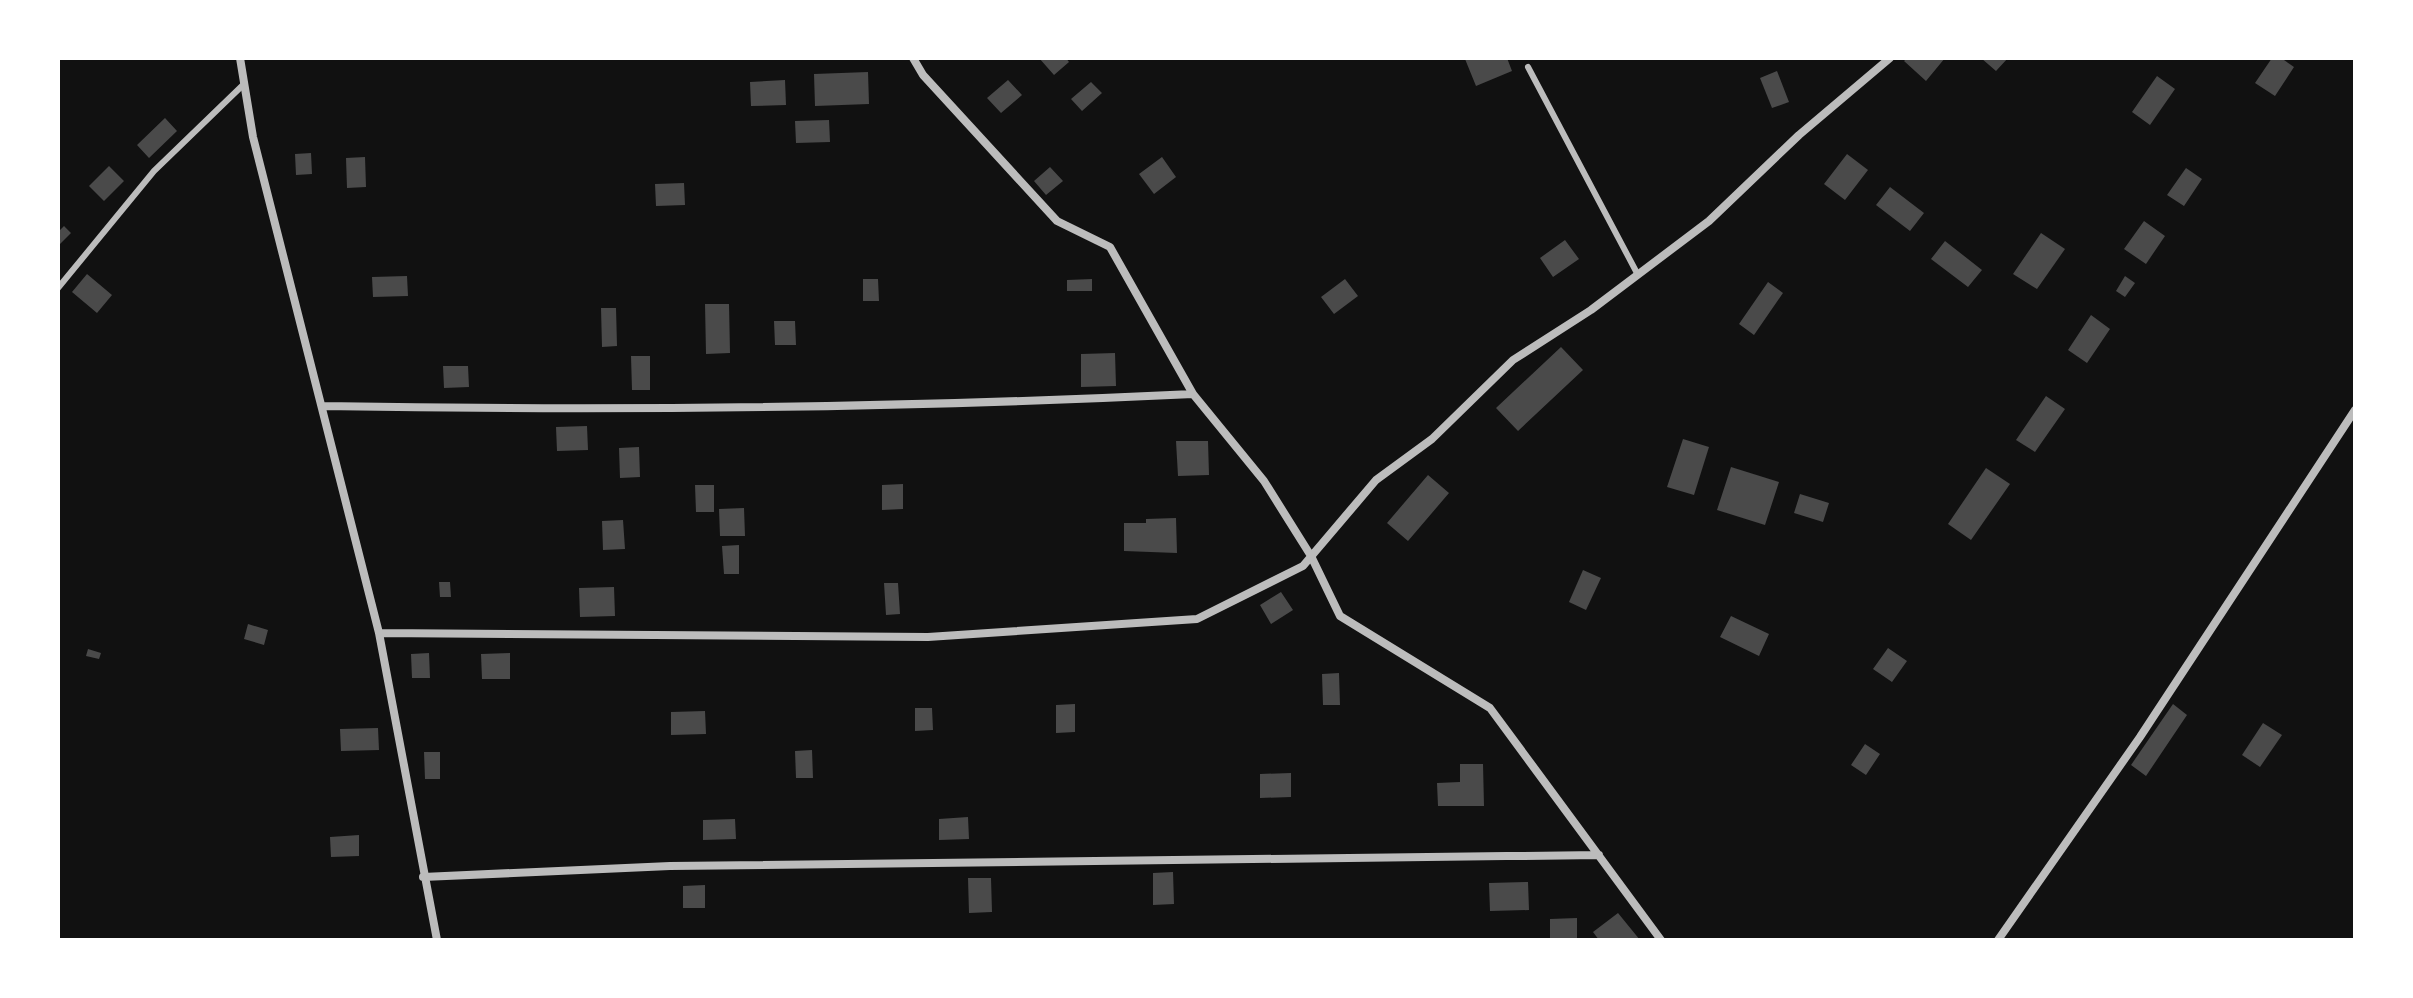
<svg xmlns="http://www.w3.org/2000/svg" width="2413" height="998" font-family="'Open Sans',sans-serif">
	<rect width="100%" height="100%" fill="#111"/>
	<path fill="#4a4a4a" d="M 1039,58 L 1066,58 L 1069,62 L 1054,75 Z
		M 1468,58 L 1507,58 L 1512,71 L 1476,86 L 1465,59 Z
		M 1907,58 L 1945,58 L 1926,81 L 1904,61 Z
		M 1981,58 L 2008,58 L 1996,71 Z
		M 2272,58 L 2281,58 L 2294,67 L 2275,96 L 2255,83 Z
		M 1777,71 L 1789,102 L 1772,108 L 1760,78 Z
		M 868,72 L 869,104 L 815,106 L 814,74 Z
		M 2157,76 L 2175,89 L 2150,125 L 2132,112 Z
		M 785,80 L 786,105 L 751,106 L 750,82 Z
		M 1008,80 L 1022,95 L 1001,113 L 987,98 Z
		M 1091,82 L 1102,93 L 1082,111 L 1071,99 Z
		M 165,118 L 177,131 L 149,158 L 137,145 Z
		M 829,120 L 830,142 L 796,143 L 795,121 Z
		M 311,153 L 312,174 L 296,175 L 295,154 Z
		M 1847,154 L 1868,170 L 1845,200 L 1824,184 Z
		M 365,157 L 366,187 L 347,188 L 346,158 Z
		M 1162,157 L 1176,177 L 1154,194 L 1139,174 Z
		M 109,166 L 124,181 L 104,201 L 89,186 Z
		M 1050,167 L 1063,181 L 1046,195 L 1034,181 Z
		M 2186,168 L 2202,179 L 2184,206 L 2167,195 Z
		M 684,183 L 685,205 L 656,206 L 655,184 Z
		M 1890,187 L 1924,213 L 1910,231 L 1876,205 Z
		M 2144,221 L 2165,236 L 2146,264 L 2124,249 Z
		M 64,226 L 71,233 L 58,246 L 58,232 Z
		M 2041,233 L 2065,249 L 2037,289 L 2013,274 Z
		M 1565,240 L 1579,259 L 1553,277 L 1540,258 Z
		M 1945,241 L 1982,270 L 1968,287 L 1931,259 Z
		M 87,274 L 112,295 L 97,313 L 72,292 Z
		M 407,276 L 408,296 L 373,297 L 372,277 Z
		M 2125,276 L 2135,283 L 2125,297 L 2116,291 Z
		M 863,279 L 878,279 L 879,301 L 863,301 Z
		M 1092,279 L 1092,291 L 1067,291 L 1067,280 Z
		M 1345,279 L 1358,296 L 1334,314 L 1321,297 Z
		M 1768,282 L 1783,293 L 1754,335 L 1739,324 Z
		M 705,304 L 729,304 L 730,353 L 706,354 Z
		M 601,308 L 616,308 L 617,346 L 602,347 Z
		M 2091,315 L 2110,329 L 2087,363 L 2068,350 Z
		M 774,321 L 795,321 L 796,345 L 775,345 Z
		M 1561,347 L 1583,370 L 1518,431 L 1496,408 Z
		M 1115,353 L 1116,386 L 1081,387 L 1081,354 Z
		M 631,356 L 650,356 L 650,390 L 632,390 Z
		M 443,366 L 468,366 L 469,387 L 444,388 Z
		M 2046,396 L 2065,409 L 2035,452 L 2016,440 Z
		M 587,426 L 588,450 L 557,451 L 556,427 Z
		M 1683,439 L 1709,447 L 1694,495 L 1667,487 Z
		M 1176,441 L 1208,441 L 1209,475 L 1178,476 Z
		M 639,447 L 640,477 L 620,478 L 619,448 Z
		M 1731,467 L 1779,482 L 1765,525 L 1717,510 Z
		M 1986,468 L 2010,484 L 1971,540 L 1948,524 Z
		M 1428,475 L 1449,493 L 1408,541 L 1387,523 Z
		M 903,484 L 903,509 L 882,510 L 882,485 Z
		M 695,485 L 714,485 L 714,512 L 696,512 Z
		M 1800,494 L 1829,503 L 1823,522 L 1794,513 Z
		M 744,508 L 745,536 L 720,536 L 719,509 Z
		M 1176,518 L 1177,553 L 1124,551 L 1124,523 L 1146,523 L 1146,519 Z
		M 623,520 L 625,549 L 603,550 L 602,521 Z
		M 739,545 L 739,574 L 724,574 L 722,546 Z
		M 1583,570 L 1601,578 L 1586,610 L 1569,602 Z
		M 439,582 L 450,582 L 451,597 L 440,597 Z
		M 884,583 L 898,583 L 900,614 L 886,615 Z
		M 614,587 L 615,616 L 580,617 L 579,588 Z
		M 1281,592 L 1293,610 L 1271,624 L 1260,605 Z
		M 1731,616 L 1769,634 L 1759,656 L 1720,637 Z
		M 248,624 L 268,630 L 264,645 L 244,639 Z
		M 1888,648 L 1907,661 L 1892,682 L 1873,669 Z
		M 88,649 L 101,653 L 99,659 L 86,656 Z
		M 429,653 L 430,678 L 412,678 L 411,654 Z
		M 510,653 L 510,679 L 482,679 L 481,654 Z
		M 1339,673 L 1340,705 L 1323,705 L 1322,674 Z
		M 1075,704 L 1075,732 L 1056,733 L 1056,705 Z
		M 2173,704 L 2187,715 L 2146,776 L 2131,765 Z
		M 915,708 L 932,708 L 933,730 L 915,731 Z
		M 705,711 L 706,734 L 671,735 L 671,712 Z
		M 2263,723 L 2282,735 L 2260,767 L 2242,755 Z
		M 378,728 L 379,750 L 341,751 L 340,729 Z
		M 1865,744 L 1880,754 L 1866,775 L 1851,765 Z
		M 812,750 L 813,778 L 796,778 L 795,751 Z
		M 424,752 L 440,752 L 440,779 L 425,779 Z
		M 1460,764 L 1483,764 L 1484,806 L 1438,806 L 1437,783 L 1460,782 Z
		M 1291,773 L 1291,797 L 1260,798 L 1260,774 Z
		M 968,817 L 969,839 L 939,840 L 939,819 Z
		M 735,819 L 736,839 L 703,840 L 703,820 Z
		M 359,835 L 359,856 L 331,857 L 330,837 Z
		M 1173,872 L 1174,904 L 1153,905 L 1153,873 Z
		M 968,878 L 991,878 L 992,912 L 969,913 Z
		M 1528,882 L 1529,910 L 1490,911 L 1489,883 Z
		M 705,885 L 705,908 L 683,908 L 683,886 Z
		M 1618,913 L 1640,940 L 1599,940 L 1593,932 Z
		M 1577,918 L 1577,939 L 1550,940 L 1550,919 Z"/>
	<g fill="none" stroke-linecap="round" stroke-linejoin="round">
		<path stroke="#bcbcbc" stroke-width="6" d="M 1528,67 L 1638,275
			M 58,288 L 154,171 L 244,84"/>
		<path stroke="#bcbcbc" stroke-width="8" d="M 240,58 L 253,137 L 379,633 L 437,940
			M 913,58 L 923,75 L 1057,221 L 1110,247 L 1193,394
			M 322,406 C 612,411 903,408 1193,394 L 1264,481 L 1311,556 L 1340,616 L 1490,708 L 1661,940
			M 379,633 L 928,637 L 1197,619 L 1303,566 L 1376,480 L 1432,439 L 1513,360 L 1591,310 L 1709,221 L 1799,135 L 1890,58
			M 423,877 L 670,866 L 1599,855
			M 1998,940 L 2140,737 L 2355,410"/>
	</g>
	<rect width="2413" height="998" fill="none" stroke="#ffffff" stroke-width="120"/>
</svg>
